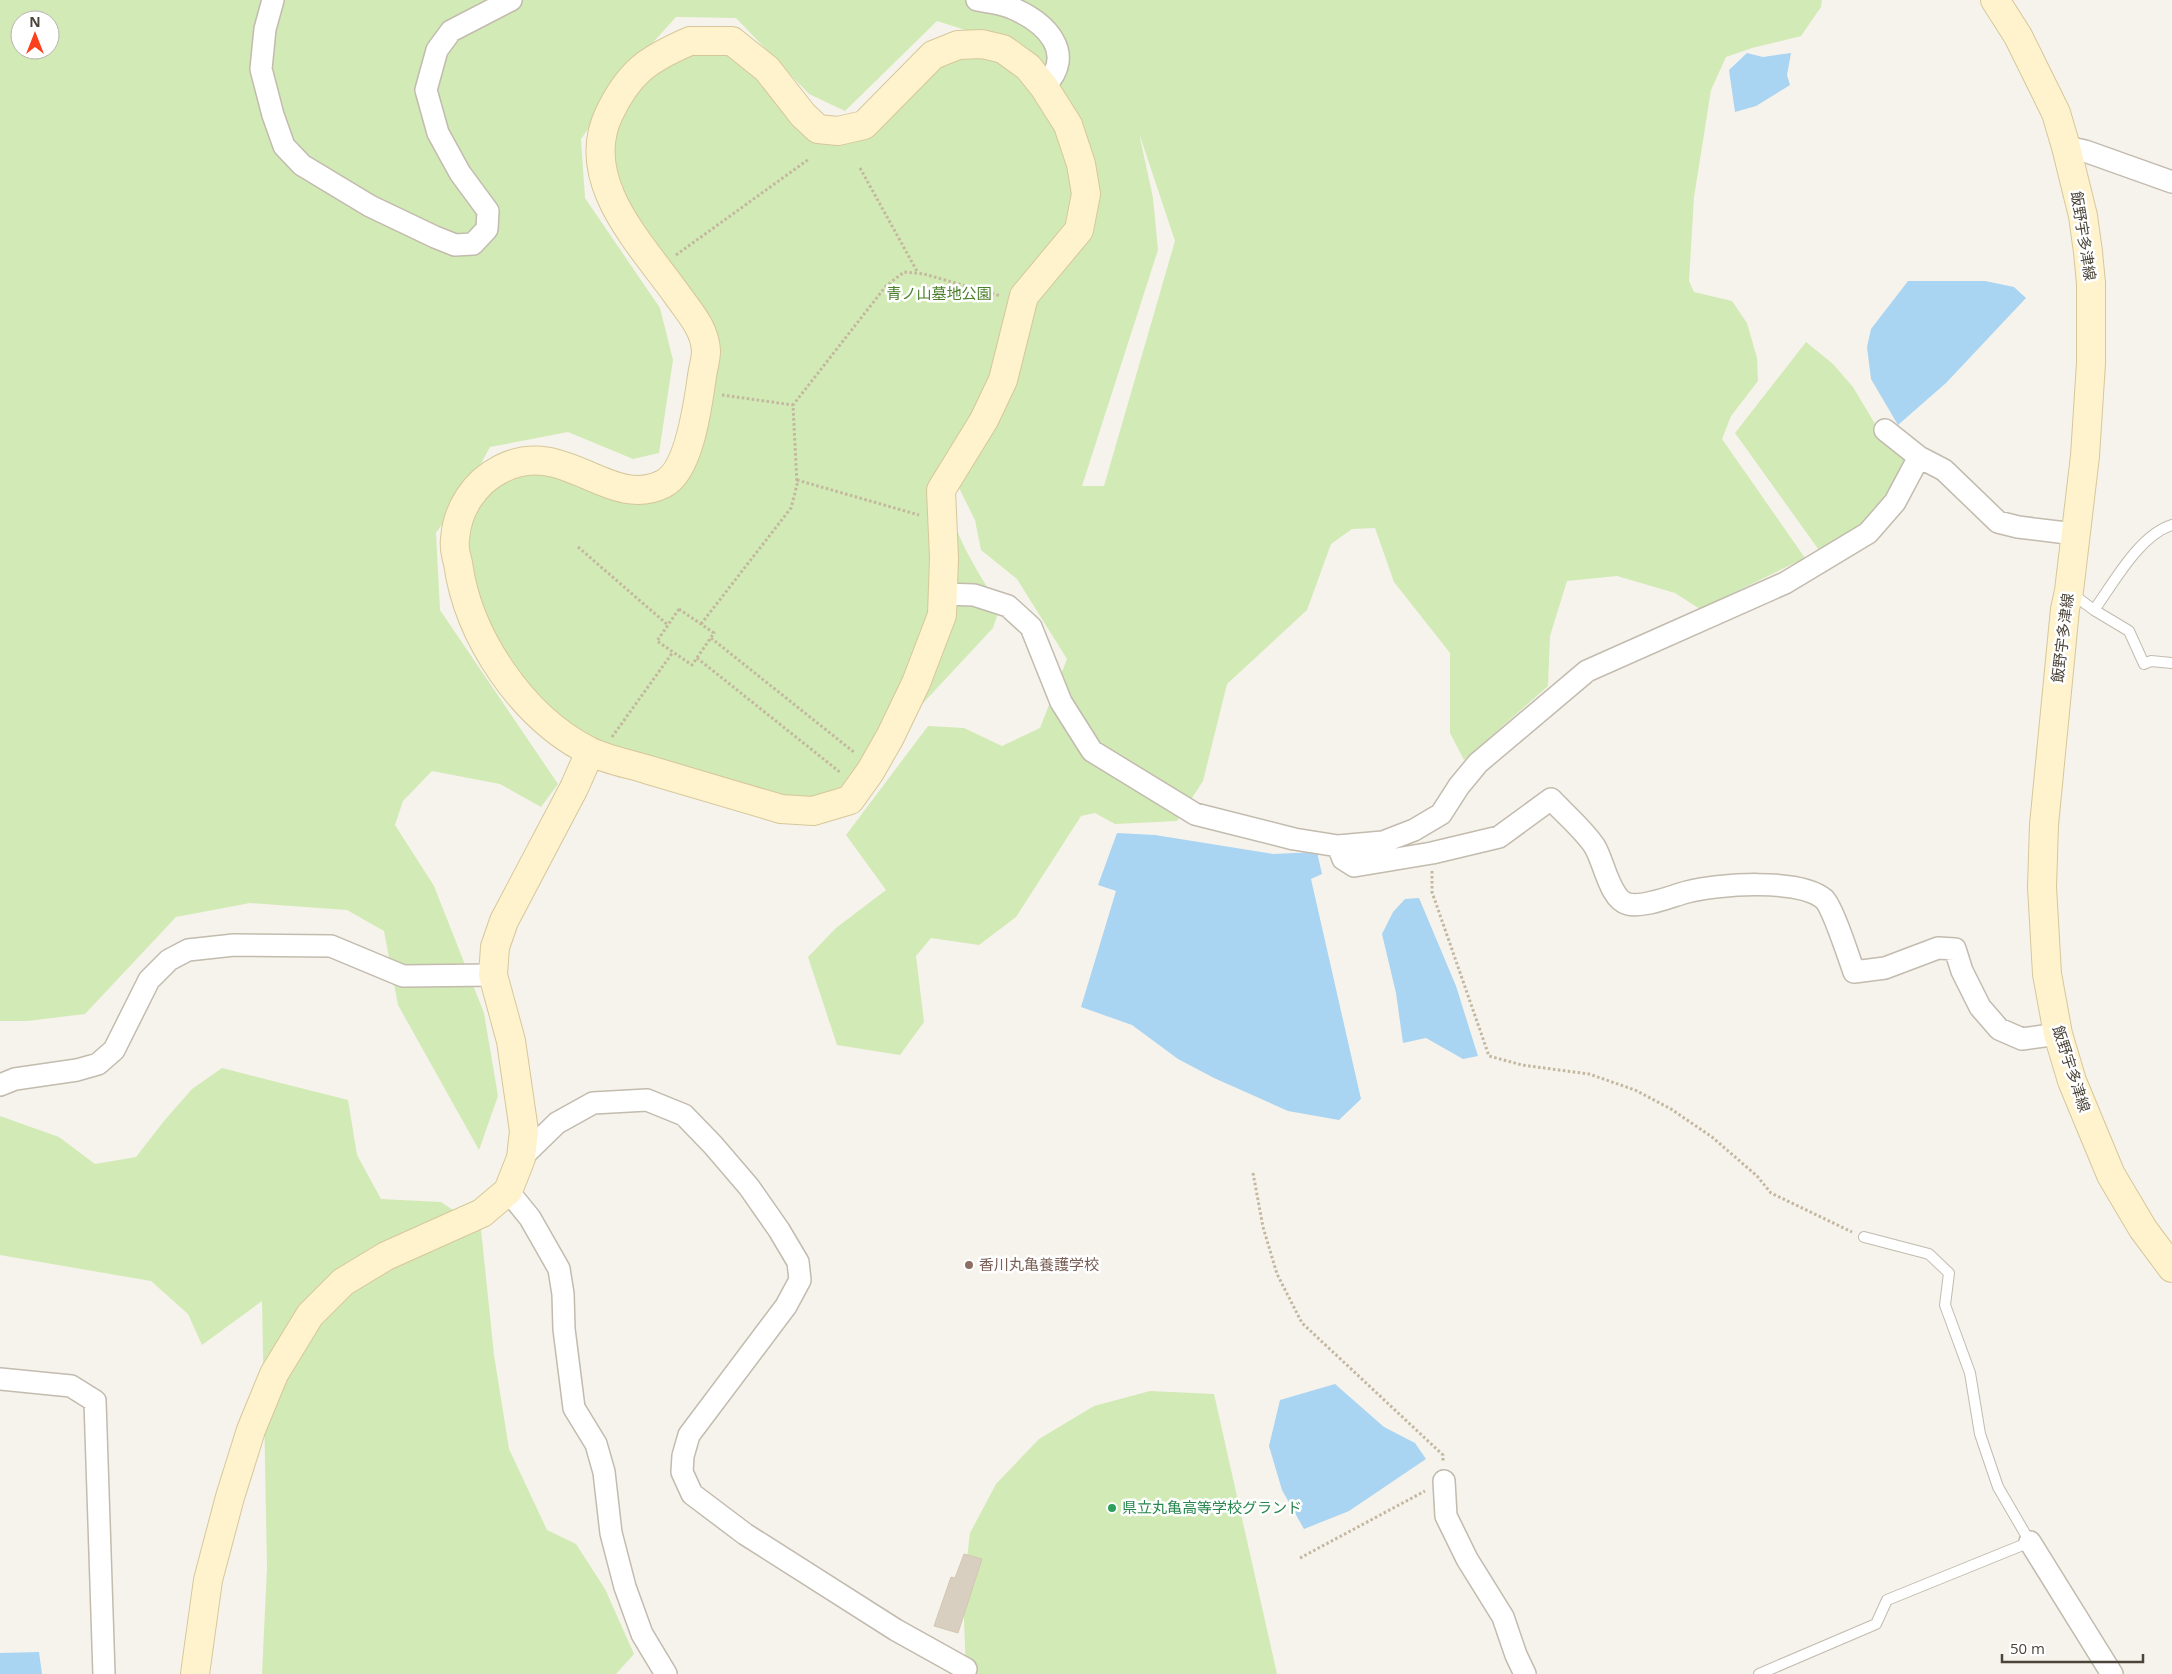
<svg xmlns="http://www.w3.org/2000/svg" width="2172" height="1674" font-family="'Open Sans','Noto Sans JP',sans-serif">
	<rect width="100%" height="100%" fill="#f6f3ec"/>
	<path fill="#d2eab5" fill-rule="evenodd" d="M 0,0 L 1822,0 L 1821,7 L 1801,36 L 1752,48 L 1726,57 L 1711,90 L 1694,197 L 1689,281 L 1694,292 L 1732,301 L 1747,323 L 1757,358 L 1758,381 L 1731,416 L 1722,439 L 1805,558 L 1700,609 L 1675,593 L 1617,576 L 1567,581 L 1550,636 L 1548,686 L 1464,760 L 1450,733 L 1450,653 L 1394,582 L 1375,528 L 1352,529 L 1331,544 L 1307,610 L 1227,684 L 1203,781 L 1177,821 L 1115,824 L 1095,813 L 1081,816 L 1016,917 L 979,945 L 931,938 L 916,956 L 924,1022 L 900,1055 L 837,1045 L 808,957 L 836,928 L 886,890 L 846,835 L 928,726 L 964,728 L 1002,746 L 1040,728 L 1067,659 L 1017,579 L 981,550 L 975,520 L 959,488 C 957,490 953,494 952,497 C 944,523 986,585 1000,607 L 993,628 L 911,716 L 842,812 L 621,776 L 567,756 L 533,729 L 489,677 L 455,506 L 436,533 L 440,610 L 558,784 L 541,807 L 500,784 L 432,771 L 403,801 L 395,825 L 434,886 L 484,1013 L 498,1096 L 479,1150 L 398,1005 L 384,931 L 347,910 L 250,903 L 176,917 L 85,1014 L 27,1021 L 0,1021 ZM 676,17 L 736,18 L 809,94 L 845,111 L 937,21 L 978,34 L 848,122 L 811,113 L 698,29 L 629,69 ZM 20,20 L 50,20 L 50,50 L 20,50 ZM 601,110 L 607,217 L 696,343 L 683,433 L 659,475 L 624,479 L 560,450 L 539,448 L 473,478 L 490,447 L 568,432 L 633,459 L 659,453 L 673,360 L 660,308 L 585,198 L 581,139 ZM 1139,133 L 1175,241 L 1104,486 L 1082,486 L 1158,250 L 1153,198 Z
		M 1806,342 L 1833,364 L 1853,387 L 1878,429 L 1908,459 L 1887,500 L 1866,527 L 1821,553 L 1735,433 Z
		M 222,1068 L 348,1100 L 357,1155 L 381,1199 L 441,1202 L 481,1229 L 494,1355 L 509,1449 L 547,1530 L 576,1544 L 605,1589 L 634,1654 L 616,1674 L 262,1674 L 267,1568 L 262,1301 L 202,1345 L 188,1314 L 151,1281 L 0,1255 L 0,1116 L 59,1137 L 95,1164 L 136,1157 L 164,1121 L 192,1089 Z
		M 1150,1391 L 1214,1394 L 1277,1674 L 966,1674 L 963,1591 L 970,1533 L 996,1484 L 1039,1439 L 1094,1406 Z"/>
	<path fill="#a9d4f2" d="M 1747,53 L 1763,57 L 1791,53 L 1787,75 L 1790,85 L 1756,106 L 1735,112 L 1729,70 Z
		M 1908,281 L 1985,281 L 2014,287 L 2026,298 L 1946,383 L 1898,425 L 1871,379 L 1867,347 L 1871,329 Z
		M 1117,833 L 1155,835 L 1273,854 L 1317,852 L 1322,874 L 1311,879 L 1361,1099 L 1339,1120 L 1288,1111 L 1214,1078 L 1178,1059 L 1132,1025 L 1081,1007 L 1116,891 L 1098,885 Z
		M 1419,898 L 1456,986 L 1478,1056 L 1463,1059 L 1426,1038 L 1403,1043 L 1396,993 L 1382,934 L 1393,912 L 1405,899 Z
		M 1335,1384 L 1384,1427 L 1415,1443 L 1426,1459 L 1349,1511 L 1304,1529 L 1282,1490 L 1269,1446 L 1280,1400 Z
		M 39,1652 L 42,1674 L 0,1674 L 0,1653 Z"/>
	<path fill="#d8cfc1" stroke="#d3c7b4" d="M 964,1554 L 982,1559 L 958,1633 L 934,1626 L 951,1577 L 955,1578 Z"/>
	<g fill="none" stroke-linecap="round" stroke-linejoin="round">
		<defs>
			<path id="lane" d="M 2071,593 L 2094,610 L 2129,631 L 2144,664 L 2151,661 L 2172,663
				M 2094,610 C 2113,584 2139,535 2172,525
				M 1759,1674 L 1876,1624 L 1887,1600 L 2030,1542 L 1998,1487 L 1980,1434 L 1970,1373 L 1945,1305 L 1949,1273 L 1929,1254 L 1864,1237"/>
			<path id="street" d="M 273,0 L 265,29 L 261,69 L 273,115 L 284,146 L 302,165 L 370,206 L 435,237 L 455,245 L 473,244 L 487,229 L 488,211 L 460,173 L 438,133 L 426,90 L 437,50 L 451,31 L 511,0
				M 977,0 C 988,2 1001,3 1012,8 C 1045,22 1078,53 1044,87
				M 2066,147 L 2085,151 L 2172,182
				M 1885,430 L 1919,457 L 1944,470 L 1998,522 L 2018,527 L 2075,534
				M 943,594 L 974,595 L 1008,606 L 1031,627 L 1061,702 L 1092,751 L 1195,814 L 1294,839 L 1338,846 L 1383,842 L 1414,830 L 1441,814 L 1459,786 L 1478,763 L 1587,671 L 1785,583 L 1868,533 L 1895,502 L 1919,457
				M 1338,846 L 1343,859 L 1354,866 L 1432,853 L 1499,837 L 1551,799 C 1564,813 1586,832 1595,847 C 1604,862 1610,900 1628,904 C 1643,908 1672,896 1687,892 C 1717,884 1799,878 1824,899 C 1833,908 1849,958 1854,972 L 1885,968 L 1938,948 L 1955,949 L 1962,971 L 1980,1007 L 1999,1029 L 2022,1039 L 2058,1034
				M 0,1085 L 15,1079 L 77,1070 L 98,1064 L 114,1050 L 149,980 L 169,960 L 188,950 L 234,945 L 331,946 L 403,976 L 493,975
				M 521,1158 L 557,1123 L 593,1103 L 647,1100 L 684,1115 L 713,1145 L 749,1187 L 779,1230 L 798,1262 L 800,1280 L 786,1306 L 689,1435 L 683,1456 L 682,1472 L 692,1494 L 745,1534 L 896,1630 L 966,1669
				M 508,1191 L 530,1218 L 559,1269 L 563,1294 L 564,1329 L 574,1408 L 596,1444 L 604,1472 L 611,1533 L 625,1587 L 642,1634 L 666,1674
				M 0,1379 L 71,1386 L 95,1401 L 104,1674
				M 1444,1481 L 1446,1516 L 1467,1559 L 1503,1617 L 1516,1655 L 1525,1674
				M 2030,1542 L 2112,1674"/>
			<path id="secondary" d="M 1995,0 L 2018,36 L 2056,113 L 2066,147 L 2083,216 L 2088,252 L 2091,283 L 2091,363 L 2085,456 L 2069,591 L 2065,609 L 2044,825 L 2042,887 L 2047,974 L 2058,1034 L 2072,1081 L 2111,1175 L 2143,1229 L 2172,1268
				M 690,41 L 732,41 L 767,69 L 803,115 L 818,129 L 838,131 L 864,125 L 933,55 L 958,45 L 982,44 L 1003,49 L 1028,67 L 1044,87 L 1068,125 L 1081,164 L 1086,194 L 1079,230 L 1024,296 L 1003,380 L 984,420 L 941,490 L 944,558 L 942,615 L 916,683 L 890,737 L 870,772 L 850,800 L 813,811 L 781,809 C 737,796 693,783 649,770 C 630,764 607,760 589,751 C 522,717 468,637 458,563 C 456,556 454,546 455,539 C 457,509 475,482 501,469 C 564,436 609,511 663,484 C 690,471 698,403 702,376 C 703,368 706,359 706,351 C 705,329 690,313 678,296 C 642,245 577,181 609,114 C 629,72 648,59 690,41 Z
				M 195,1674 L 208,1580 L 230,1497 L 251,1430 L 274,1374 L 310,1315 L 343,1282 L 386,1256 L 482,1213 L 508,1191 L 521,1158 L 524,1131 L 511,1041 L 493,975 L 495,947 L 504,921 L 574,788 L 590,752"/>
		</defs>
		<use href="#lane" stroke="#c2bbae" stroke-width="12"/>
		<use href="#street" stroke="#c2bbae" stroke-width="24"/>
		<use href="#secondary" stroke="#d6c79b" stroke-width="30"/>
		<path stroke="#c4b79f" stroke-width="3" stroke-dasharray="2.5 2.5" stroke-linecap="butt" d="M 860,168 L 918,273
			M 676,255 L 809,159
			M 722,395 L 793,405
			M 797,480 L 919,515
			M 578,547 L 668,625
			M 679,609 L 714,633 L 692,665 L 657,641 Z
			M 701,624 L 791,508 L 797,485 L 793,405 L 886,286 L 904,272 L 924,274 L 1001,296
			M 711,638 L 855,753
			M 697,658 L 841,773
			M 612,737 L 673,652
			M 1432,871 L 1432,892 L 1489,1056 L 1522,1065 L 1589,1074 L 1635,1090 L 1671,1109 L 1712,1137 L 1757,1176 L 1771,1193 L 1852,1232
			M 1253,1173 L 1263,1227 L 1277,1274 L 1302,1323 L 1443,1455 L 1443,1463
			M 1300,1558 L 1425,1491"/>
		<use href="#lane" stroke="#fff" stroke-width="10"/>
		<use href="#street" stroke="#fff" stroke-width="21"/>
		<use href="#secondary" stroke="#fff3cd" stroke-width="28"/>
	</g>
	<circle fill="#8d6e63" stroke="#fff" stroke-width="2" cx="969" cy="1265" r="5"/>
	<circle fill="#2e9e5b" stroke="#fff" stroke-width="2" cx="1112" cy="1508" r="5"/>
	<g text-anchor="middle" stroke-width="5" stroke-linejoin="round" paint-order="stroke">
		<g font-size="15" fill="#4b4439" stroke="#fff">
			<text transform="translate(2083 236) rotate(81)" y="5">飯野宇多津線</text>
			<text transform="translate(2063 638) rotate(-83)" y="5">飯野宇多津線</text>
			<text transform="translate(2071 1069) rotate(72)" y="5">飯野宇多津線</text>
		</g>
		<g font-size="15" fill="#4a7f2a" stroke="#fff">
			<text x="939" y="299">青ノ山墓地公園</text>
		</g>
		<g font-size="15" fill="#785e54" stroke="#fff" text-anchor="start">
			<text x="979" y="1270">香川丸亀養護学校</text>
		</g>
		<g font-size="15" fill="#27864d" stroke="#fff" text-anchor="start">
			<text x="1122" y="1513">県立丸亀高等学校グランド</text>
		</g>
	</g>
	<g transform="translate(35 35)"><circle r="24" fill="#ffffff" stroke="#b7b4b0"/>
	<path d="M0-4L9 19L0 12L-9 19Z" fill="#fc3f1d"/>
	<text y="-8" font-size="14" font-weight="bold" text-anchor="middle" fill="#4b4439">N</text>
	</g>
	<path d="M2002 1654v8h141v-8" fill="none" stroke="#4b4439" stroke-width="2.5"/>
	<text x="2010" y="1654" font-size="15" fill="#4b4439" stroke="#ffffff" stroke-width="4" paint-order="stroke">50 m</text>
</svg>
